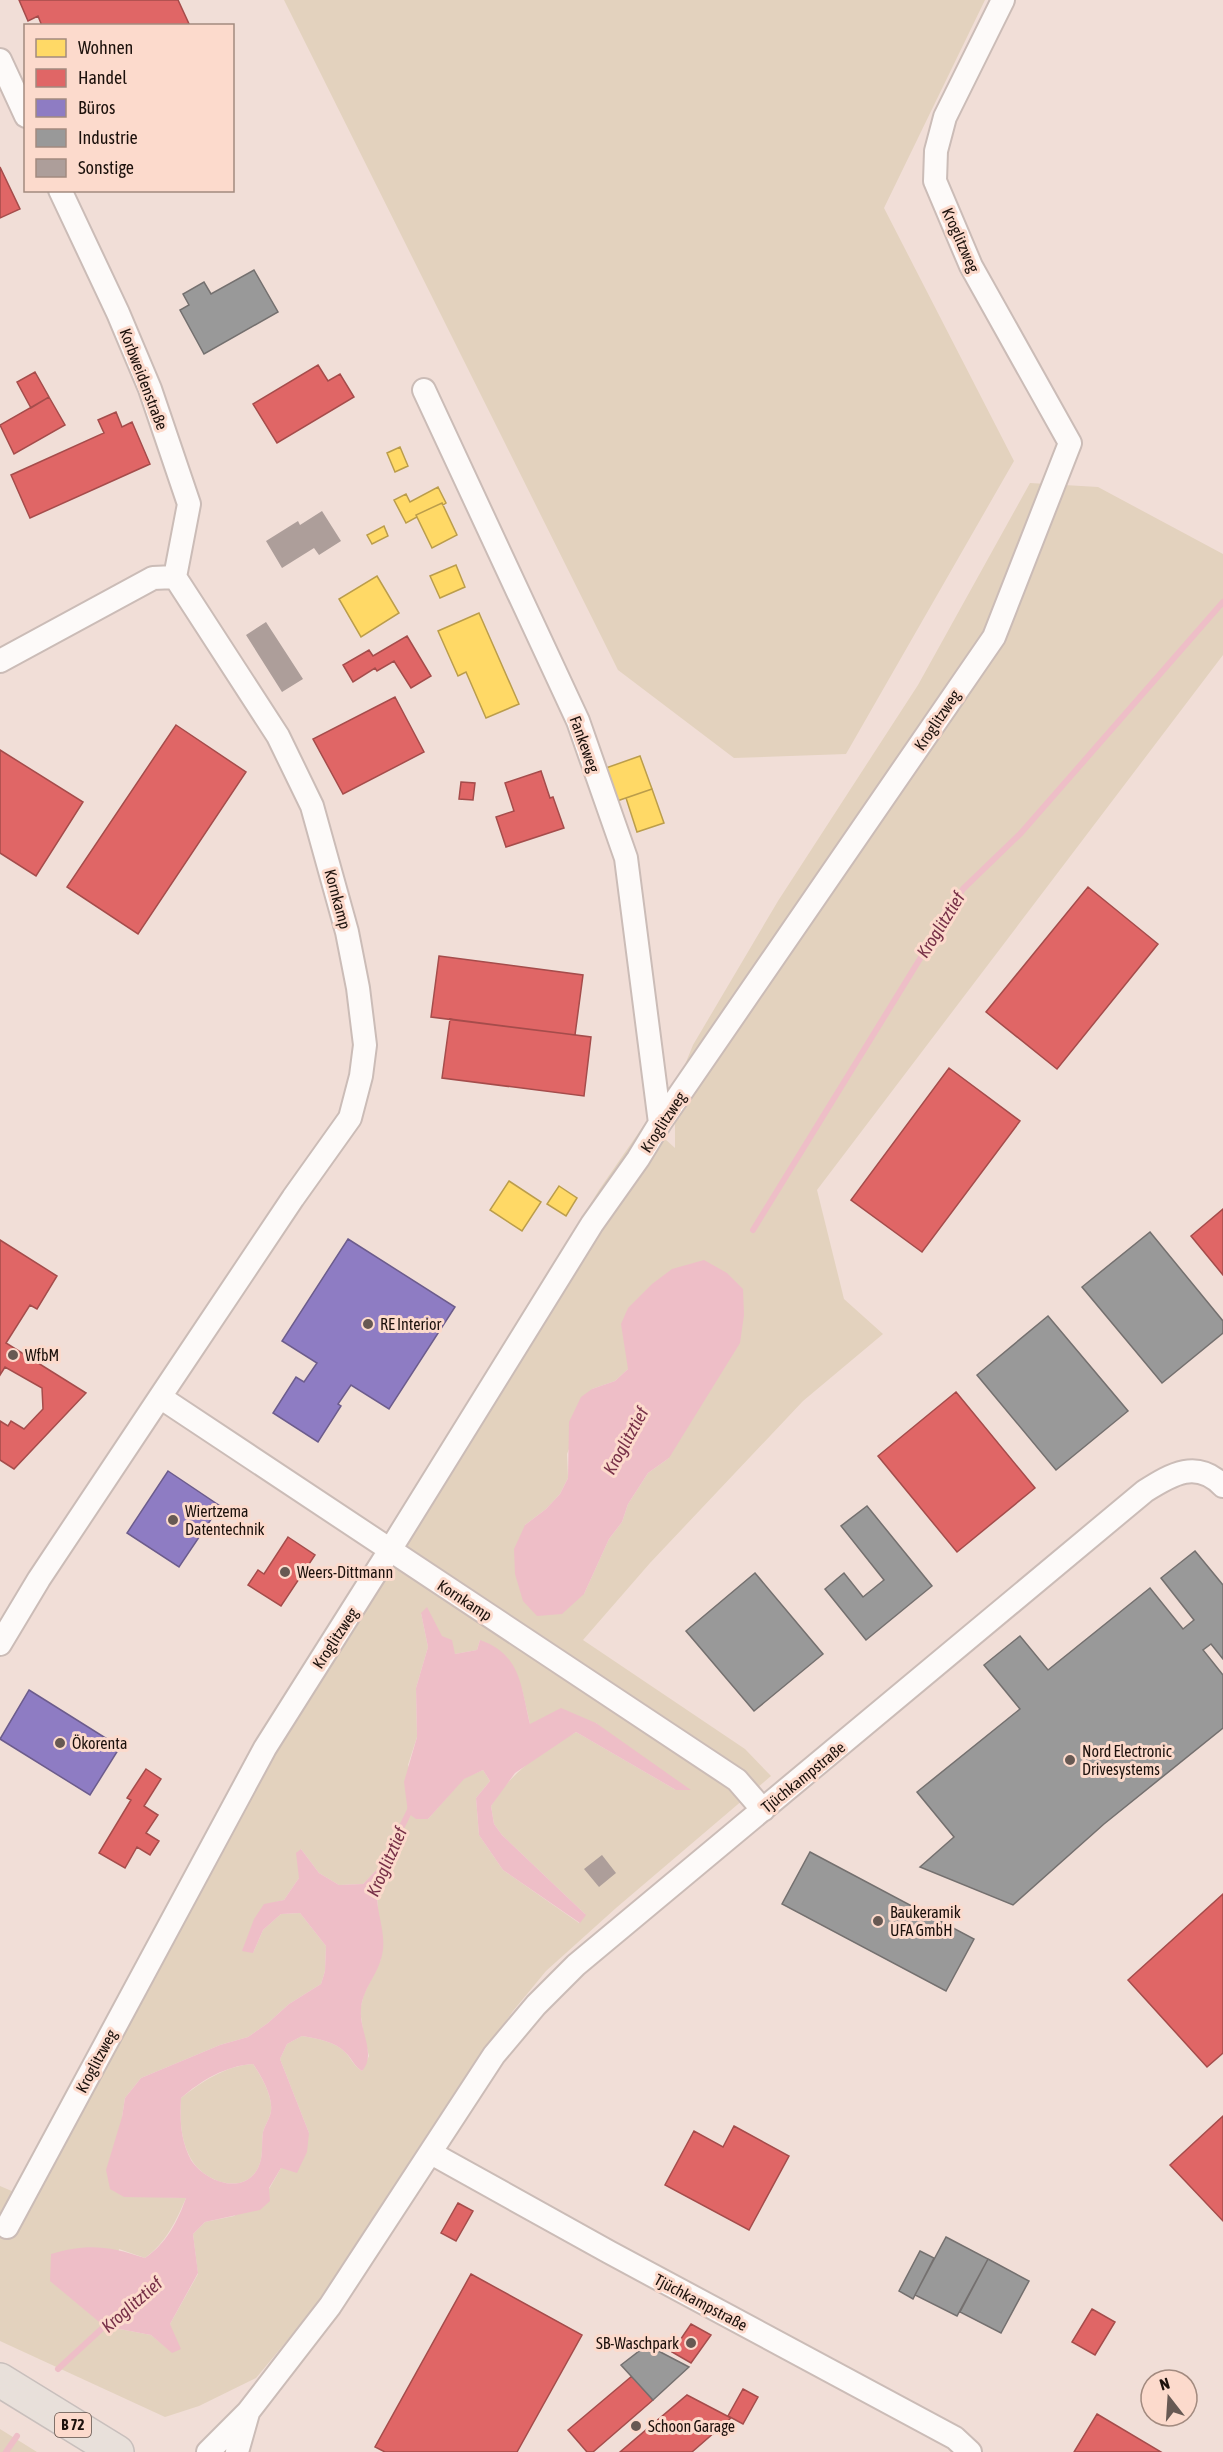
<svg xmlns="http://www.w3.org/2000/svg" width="1223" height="2452" font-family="'Asap Condensed',sans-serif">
	<rect width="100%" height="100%" fill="#f1ded7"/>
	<path fill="#e3d2be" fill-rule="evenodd" d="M 284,0 L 985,0 L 884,208 L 1014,461 L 846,754 L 734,758 L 618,670 Z
		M 1030,483 L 1098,487 L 1223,554 L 1223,655 L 817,1190 L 844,1299 L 883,1334 L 803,1401 L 650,1563 L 583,1640 L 745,1749 L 771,1776 L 616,1908 L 546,1971 L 513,2011 L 481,2056 L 335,2283 L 256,2378 L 199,2406 L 165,2417 L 0,2341 L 0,2186 L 14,2192 L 272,1714 L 398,1516 L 599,1190 L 646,1122 L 675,1148 L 675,1089 L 693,1045 L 778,901 L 918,685 ZM 628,1369 L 669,1458 L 648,1473 L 628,1504 L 622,1522 L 609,1539 L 584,1594 L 525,1525 L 546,1509 L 560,1494 L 568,1478 L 567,1454 L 592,1389 L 615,1381 ZM 421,1613 L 455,1654 L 477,1650 L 480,1640 L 522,1689 L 530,1724 L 596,1723 L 676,1790 L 576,1732 C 540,1754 513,1769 491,1806 L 494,1824 L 502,1835 L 585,1914 L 579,1923 L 503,1870 L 479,1835 L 476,1798 L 490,1781 L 483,1770 L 464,1778 L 428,1819 L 408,1765 L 417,1737 L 416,1688 L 428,1647 ZM 301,1849 L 319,1873 L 339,1885 L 363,1884 L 383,1864 L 377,1895 L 381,1959 L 364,1994 L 360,2010 L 364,2037 L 369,2056 L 362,2071 C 354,2066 352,2060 346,2053 C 335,2041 318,2039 302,2036 L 287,2044 L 280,2059 L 309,2133 L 281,2168 L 269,2189 L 234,2216 L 205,2222 L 193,2234 L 198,2274 L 170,2324 L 172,2352 L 151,2335 L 104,2326 L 119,2249 L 145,2258 C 166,2243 176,2221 186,2198 L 161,2197 L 122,2117 L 125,2098 L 141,2078 L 220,2045 L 248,2037 L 268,2023 L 289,2004 L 321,1984 L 325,1971 L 326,1946 L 300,1913 L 281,1914 L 263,1930 L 253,1953 L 264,1905 L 284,1900 L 299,1878 Z
		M 253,2064 C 261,2076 273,2096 271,2111 C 270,2118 265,2125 263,2132 C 261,2144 264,2156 258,2168 C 244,2196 204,2182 191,2159 C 180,2139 180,2120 181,2098 C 203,2081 225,2066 253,2064 Z
		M 0,2429 L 37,2452 L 0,2452 Z"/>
	<path fill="#eebec7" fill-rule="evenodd" d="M 704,1260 L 727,1273 L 743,1289 L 744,1315 L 740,1343 L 669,1458 L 648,1473 L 628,1504 L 622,1522 L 609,1539 L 584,1594 L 562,1614 L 537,1616 L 523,1601 L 515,1574 L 514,1549 L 525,1525 L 546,1509 L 560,1494 L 568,1478 L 569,1422 L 581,1397 L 592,1389 L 615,1381 L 628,1369 L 621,1324 L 628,1308 L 652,1284 L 672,1269 Z
		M 427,1607 L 442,1636 L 452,1640 L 455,1654 L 477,1650 L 480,1640 C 521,1654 521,1687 530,1724 L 561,1708 L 596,1723 L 691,1790 L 676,1790 L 576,1732 L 515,1773 L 491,1806 L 494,1824 L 502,1835 L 586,1915 L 580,1923 L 503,1870 L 479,1835 L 476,1798 L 490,1781 L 483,1770 L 464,1779 L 428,1819 L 416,1819 L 408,1813 L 404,1782 L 417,1737 L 416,1688 L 428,1647 L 421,1613 Z
		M 301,1849 L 319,1873 L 339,1885 L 363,1884 L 383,1863 C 381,1873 378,1884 377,1895 C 377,1917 388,1936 381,1959 C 376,1977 362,1990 361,2010 C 359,2030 377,2055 362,2071 C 354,2066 353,2060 346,2053 C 335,2041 318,2039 302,2036 L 287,2044 L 280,2059 L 309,2133 L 307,2152 L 297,2173 L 281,2168 L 269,2188 L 270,2201 L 260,2210 L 205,2222 L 193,2234 L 198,2273 L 170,2324 L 181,2349 L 172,2353 L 151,2335 L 104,2326 L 50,2281 L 51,2254 C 87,2243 109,2246 145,2258 C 166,2244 178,2221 186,2198 L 124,2197 L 110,2189 L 106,2170 L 122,2117 L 125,2098 L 141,2078 L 220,2045 L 248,2037 L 268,2023 L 289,2004 L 321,1984 L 325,1971 L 326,1946 L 300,1913 L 281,1914 L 263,1930 L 253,1953 L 242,1951 L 254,1919 L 264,1904 L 284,1900 L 299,1878 L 296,1853 ZM 253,2064 C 261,2075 273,2096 271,2111 C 270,2118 265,2125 263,2132 C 261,2144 264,2156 258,2168 C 244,2196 205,2182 191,2160 C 180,2139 180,2120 181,2098 C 202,2080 225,2066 253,2064 Z"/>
	<path fill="#ffd966" stroke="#bb9d4b" stroke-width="1.5" d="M 400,447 L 408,466 L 395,472 L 387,453 Z
		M 438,487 L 446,503 L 443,505 L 442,503 L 416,515 L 417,517 L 406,523 L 394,500 L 406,494 L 410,502 Z
		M 442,503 L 457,535 L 432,548 L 416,515 Z
		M 384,526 L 388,536 L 372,544 L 367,535 Z
		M 456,565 L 465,587 L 440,598 L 430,576 Z
		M 377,576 L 399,613 L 361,637 L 339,599 Z
		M 479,613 L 519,704 L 486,718 L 466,672 L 458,676 L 438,631 Z
		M 640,756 L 652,789 L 617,801 L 606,768 Z
		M 652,789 L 664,823 L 637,832 L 626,798 Z
		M 509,1181 L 541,1202 L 522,1231 L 490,1210 Z
		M 559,1186 L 577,1198 L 566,1216 L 547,1204 Z"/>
	<path fill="#e06666" stroke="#a54c4b" stroke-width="1.5" d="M 19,0 L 178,0 L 190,26 L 42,26 L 38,16 L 28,21 Z
		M 0,167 L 20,209 L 0,218 Z
		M 318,365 L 328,381 L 340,374 L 354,397 L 277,443 L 253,404 Z
		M 35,372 L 49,397 L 31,408 L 17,382 Z
		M 49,397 L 65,425 L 14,454 L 0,425 Z
		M 116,412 L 122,427 L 132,422 L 150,464 L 30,518 L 11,475 L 104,433 L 98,420 Z
		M 407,636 L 431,676 L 411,688 L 394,661 L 377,671 L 375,668 L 353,682 L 343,665 L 369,650 L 373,656 Z
		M 395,697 L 424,752 L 343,794 L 313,739 Z
		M 176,725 L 246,772 L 138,934 L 67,887 Z
		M 0,750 L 83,802 L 36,876 L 0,853 Z
		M 541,771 L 550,798 L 553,797 L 564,828 L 506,847 L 496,817 L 514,811 L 505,783 Z
		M 461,782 L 475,783 L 473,800 L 459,799 Z
		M 1088,887 L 1158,944 L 1057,1069 L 986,1012 Z
		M 439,956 L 583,975 L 575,1035 L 431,1017 Z
		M 450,1019 L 591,1037 L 584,1096 L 442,1078 Z
		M 949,1068 L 1020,1121 L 922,1252 L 851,1200 Z
		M 1223,1209 L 1223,1275 L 1191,1236 Z
		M 0,1240 L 57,1276 L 37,1309 L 30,1305 L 6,1343 L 86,1393 L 14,1469 L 0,1460 L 0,1421 L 8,1426 L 11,1421 L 24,1429 L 43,1409 L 42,1388 L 5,1367 L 0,1375 Z
		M 956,1392 L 1035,1488 L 957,1552 L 878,1456 Z
		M 288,1537 L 315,1555 L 281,1606 L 248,1585 L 258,1570 L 264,1574 Z
		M 146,1769 L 161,1779 L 144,1806 L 158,1815 L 146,1833 L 159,1841 L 150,1855 L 137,1847 L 125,1868 L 99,1853 L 131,1800 L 127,1798 Z
		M 1223,1894 L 1223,2053 L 1207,2067 L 1128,1980 Z
		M 1223,2116 L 1223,2221 L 1170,2165 Z
		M 734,2126 L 789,2156 L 749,2230 L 665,2185 L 694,2131 L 723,2147 Z
		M 458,2203 L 473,2211 L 456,2241 L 441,2233 Z
		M 471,2274 L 582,2335 L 517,2452 L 385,2452 L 375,2447 Z
		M 1092,2309 L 1115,2322 L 1095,2355 L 1072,2342 Z
		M 691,2324 L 711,2335 L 691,2363 L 672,2352 Z
		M 632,2376 L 653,2400 L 593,2452 L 587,2452 L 568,2430 Z
		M 743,2389 L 758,2397 L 743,2424 L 728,2416 Z
		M 687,2395 L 731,2418 L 692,2452 L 620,2452 Z
		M 1097,2414 L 1161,2452 L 1074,2452 Z"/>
	<path fill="#8e7cc3" stroke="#6c5c8c" stroke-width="1.5" d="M 348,1239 L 455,1307 L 389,1409 L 351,1385 L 338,1404 L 341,1406 L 318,1442 L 273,1413 L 296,1377 L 304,1382 L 317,1363 L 282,1341 Z
		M 168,1471 L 220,1506 L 179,1567 L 127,1533 Z
		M 29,1690 L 120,1747 L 90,1795 L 0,1739 Z"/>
	<path fill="#999" stroke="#74706f" stroke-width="1.5" d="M 254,270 L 278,312 L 204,354 L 180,310 L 189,305 L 183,294 L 204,282 L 211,294 Z
		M 1150,1232 L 1223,1321 L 1223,1333 L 1162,1383 L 1082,1287 Z
		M 1048,1316 L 1128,1411 L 1056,1470 L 977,1375 Z
		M 867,1506 L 932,1586 L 866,1640 L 825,1589 L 844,1573 L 863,1597 L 884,1580 L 841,1526 Z
		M 1195,1551 L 1223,1585 L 1223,1659 L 1211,1644 L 1203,1650 L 1223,1675 L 1223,1728 L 1104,1824 L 1013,1905 L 920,1867 L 954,1837 L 917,1792 L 1020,1709 L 984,1665 L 1020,1636 L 1048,1670 L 1150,1588 L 1183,1629 L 1194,1620 L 1161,1578 Z
		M 755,1573 L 823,1654 L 754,1711 L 686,1631 Z
		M 810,1852 L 974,1939 L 946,1991 L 782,1904 Z
		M 946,2237 L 988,2259 L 957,2316 L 915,2295 Z
		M 920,2251 L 934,2258 L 913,2299 L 899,2291 Z
		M 988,2259 L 1029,2281 L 1001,2333 L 960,2312 Z
		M 647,2345 L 689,2367 L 653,2400 L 621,2365 Z"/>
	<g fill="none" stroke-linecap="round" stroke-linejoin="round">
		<path stroke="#eebec7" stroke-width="6" d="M 753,1230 L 963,889 L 1021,833 L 1223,602
			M 381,1869 L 411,1808
			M 58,2369 L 109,2322
			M 6,2452 L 17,2436"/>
	</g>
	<path fill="#ad9e9a" d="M 322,511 L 341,541 L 319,555 L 314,548 L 282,568 L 266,541 L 298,521 L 300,525 Z
		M 266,622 L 303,679 L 282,692 L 246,635 Z
		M 602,1855 L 616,1873 L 599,1887 L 584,1869 Z"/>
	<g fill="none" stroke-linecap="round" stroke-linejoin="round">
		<defs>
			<path id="minor" d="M 0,60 L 26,116
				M 60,190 L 118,313 L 150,389 L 189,504 L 175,577
				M 424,390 L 578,721 L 626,858 L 660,1123
				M 0,661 L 153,578 L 175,577 L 278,736 L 312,806 L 347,932 L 358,988 L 365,1045 L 361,1076 L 350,1118 L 293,1198 L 160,1397 L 39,1579 L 0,1644
				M 160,1397 L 737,1780 L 763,1810
				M 431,2153 L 609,2252 L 955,2438 L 970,2452
				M 7,2227 L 265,1748 L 390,1550 L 592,1224 L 638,1159 L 660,1123 L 994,637 L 1070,443 L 971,266 L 935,181 L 936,151 L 945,117 L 1003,0
				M 208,2452 L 248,2412 L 330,2306 L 494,2055 L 536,2005 L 576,1965 L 1145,1491 C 1172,1474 1197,1459 1223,1486
				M 237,2452 L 248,2413"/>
			<path id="primary" d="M 0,2380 L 117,2452"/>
		</defs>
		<use href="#minor" stroke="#cbbcb7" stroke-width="26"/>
		<use href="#primary" stroke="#c8bfbc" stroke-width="36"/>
		<use href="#minor" stroke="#fdfaf9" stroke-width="22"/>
		<use href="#primary" stroke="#e8e0da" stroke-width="33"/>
	</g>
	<g fill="#675953" stroke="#fcdacc" stroke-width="2">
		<circle cx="368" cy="1324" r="6"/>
		<circle cx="13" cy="1355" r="6"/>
		<circle cx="173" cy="1520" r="6"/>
		<circle cx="285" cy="1572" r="6"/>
		<circle cx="60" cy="1743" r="6"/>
		<circle cx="1070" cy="1760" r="6"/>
		<circle cx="878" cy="1921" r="6"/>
		<circle cx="691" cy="2343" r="6"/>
		<circle cx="636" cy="2426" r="6"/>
	</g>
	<g text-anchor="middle" stroke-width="6" stroke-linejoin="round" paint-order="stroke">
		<rect fill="#fcdacc" stroke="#5f4d46" stroke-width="1.5" x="55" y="2413" width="36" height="24" rx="4.5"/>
		<g font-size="15" font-weight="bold" fill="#1c110c">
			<text x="73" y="2430">B 72</text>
		</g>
		<g font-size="16" fill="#1c110c" stroke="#fcdacc">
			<text transform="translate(961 240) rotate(66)" y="6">Kroglitzweg</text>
			<text transform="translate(144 379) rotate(69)" y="6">Korbweidenstraße</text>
			<text transform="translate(937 720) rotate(-56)" y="6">Kroglitzweg</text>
			<text transform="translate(585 744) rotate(70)" y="6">Fankeweg</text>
			<text transform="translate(338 899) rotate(75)" y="6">Kornkamp</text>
			<text transform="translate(663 1122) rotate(-57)" y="6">Kroglitzweg</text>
			<text transform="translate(465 1600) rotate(33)" y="6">Kornkamp</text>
			<text transform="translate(335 1638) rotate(-57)" y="6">Kroglitzweg</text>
			<text transform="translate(803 1777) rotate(-39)" y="6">Tjüchkampstraße</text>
			<text transform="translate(96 2061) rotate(-62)" y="6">Kroglitzweg</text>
			<text transform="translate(701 2302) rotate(28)" y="6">Tjüchkampstraße</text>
		</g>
		<g font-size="16" fill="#1c110c" stroke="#fcdacc" text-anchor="start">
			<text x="380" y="1330">RE Interior</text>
			<text x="25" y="1361">WfbM</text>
			<text x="185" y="1517">Wiertzema<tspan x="185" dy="18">Datentechnik</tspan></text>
			<text x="297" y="1578">Weers-Dittmann</text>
			<text x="72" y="1749">Ökorenta</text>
			<text x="1082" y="1757">Nord Electronic<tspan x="1082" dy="18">Drivesystems</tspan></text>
			<text x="890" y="1918">Baukeramik<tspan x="890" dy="18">UFA GmbH</tspan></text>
			<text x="679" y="2349" text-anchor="end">SB-Waschpark</text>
			<text x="648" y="2432">Schoon Garage</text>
		</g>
		<g font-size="18" font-style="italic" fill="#783148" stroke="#fcdacc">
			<text transform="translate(941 925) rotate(-58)" y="6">Kroglitztief</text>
			<text transform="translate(626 1441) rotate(-61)" y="6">Kroglitztief</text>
			<text transform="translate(387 1862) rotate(-66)" y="6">Kroglitztief</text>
			<text transform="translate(132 2305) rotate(-41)" y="6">Kroglitztief</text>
		</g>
	</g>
	<rect x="24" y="24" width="210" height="168" fill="#fcdacc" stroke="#a28a7f" stroke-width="1.5"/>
	<rect x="36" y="39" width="30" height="18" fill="#ffd966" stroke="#a28a7f" stroke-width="1.5"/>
	<text x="78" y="54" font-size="18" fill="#1c110c">Wohnen</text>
	<rect x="36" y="69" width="30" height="18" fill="#e06666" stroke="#a28a7f" stroke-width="1.5"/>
	<text x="78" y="84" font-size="18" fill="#1c110c">Handel</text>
	<rect x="36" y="99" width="30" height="18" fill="#8e7cc3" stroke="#a28a7f" stroke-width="1.5"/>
	<text x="78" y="114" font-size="18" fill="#1c110c">Büros</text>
	<rect x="36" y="129" width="30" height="18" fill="#999999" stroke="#a28a7f" stroke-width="1.5"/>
	<text x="78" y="144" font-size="18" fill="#1c110c">Industrie</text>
	<rect x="36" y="159" width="30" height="18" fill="#ad9e9a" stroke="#a28a7f" stroke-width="1.5"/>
	<text x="78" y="174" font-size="18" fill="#1c110c">Sonstige</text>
	<g transform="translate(1169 2398) rotate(343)"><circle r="28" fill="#fcdacc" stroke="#a28a7f" stroke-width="1.5"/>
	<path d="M0-4.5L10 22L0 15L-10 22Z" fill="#675953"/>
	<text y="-9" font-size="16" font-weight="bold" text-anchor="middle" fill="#1c110c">N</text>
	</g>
</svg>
